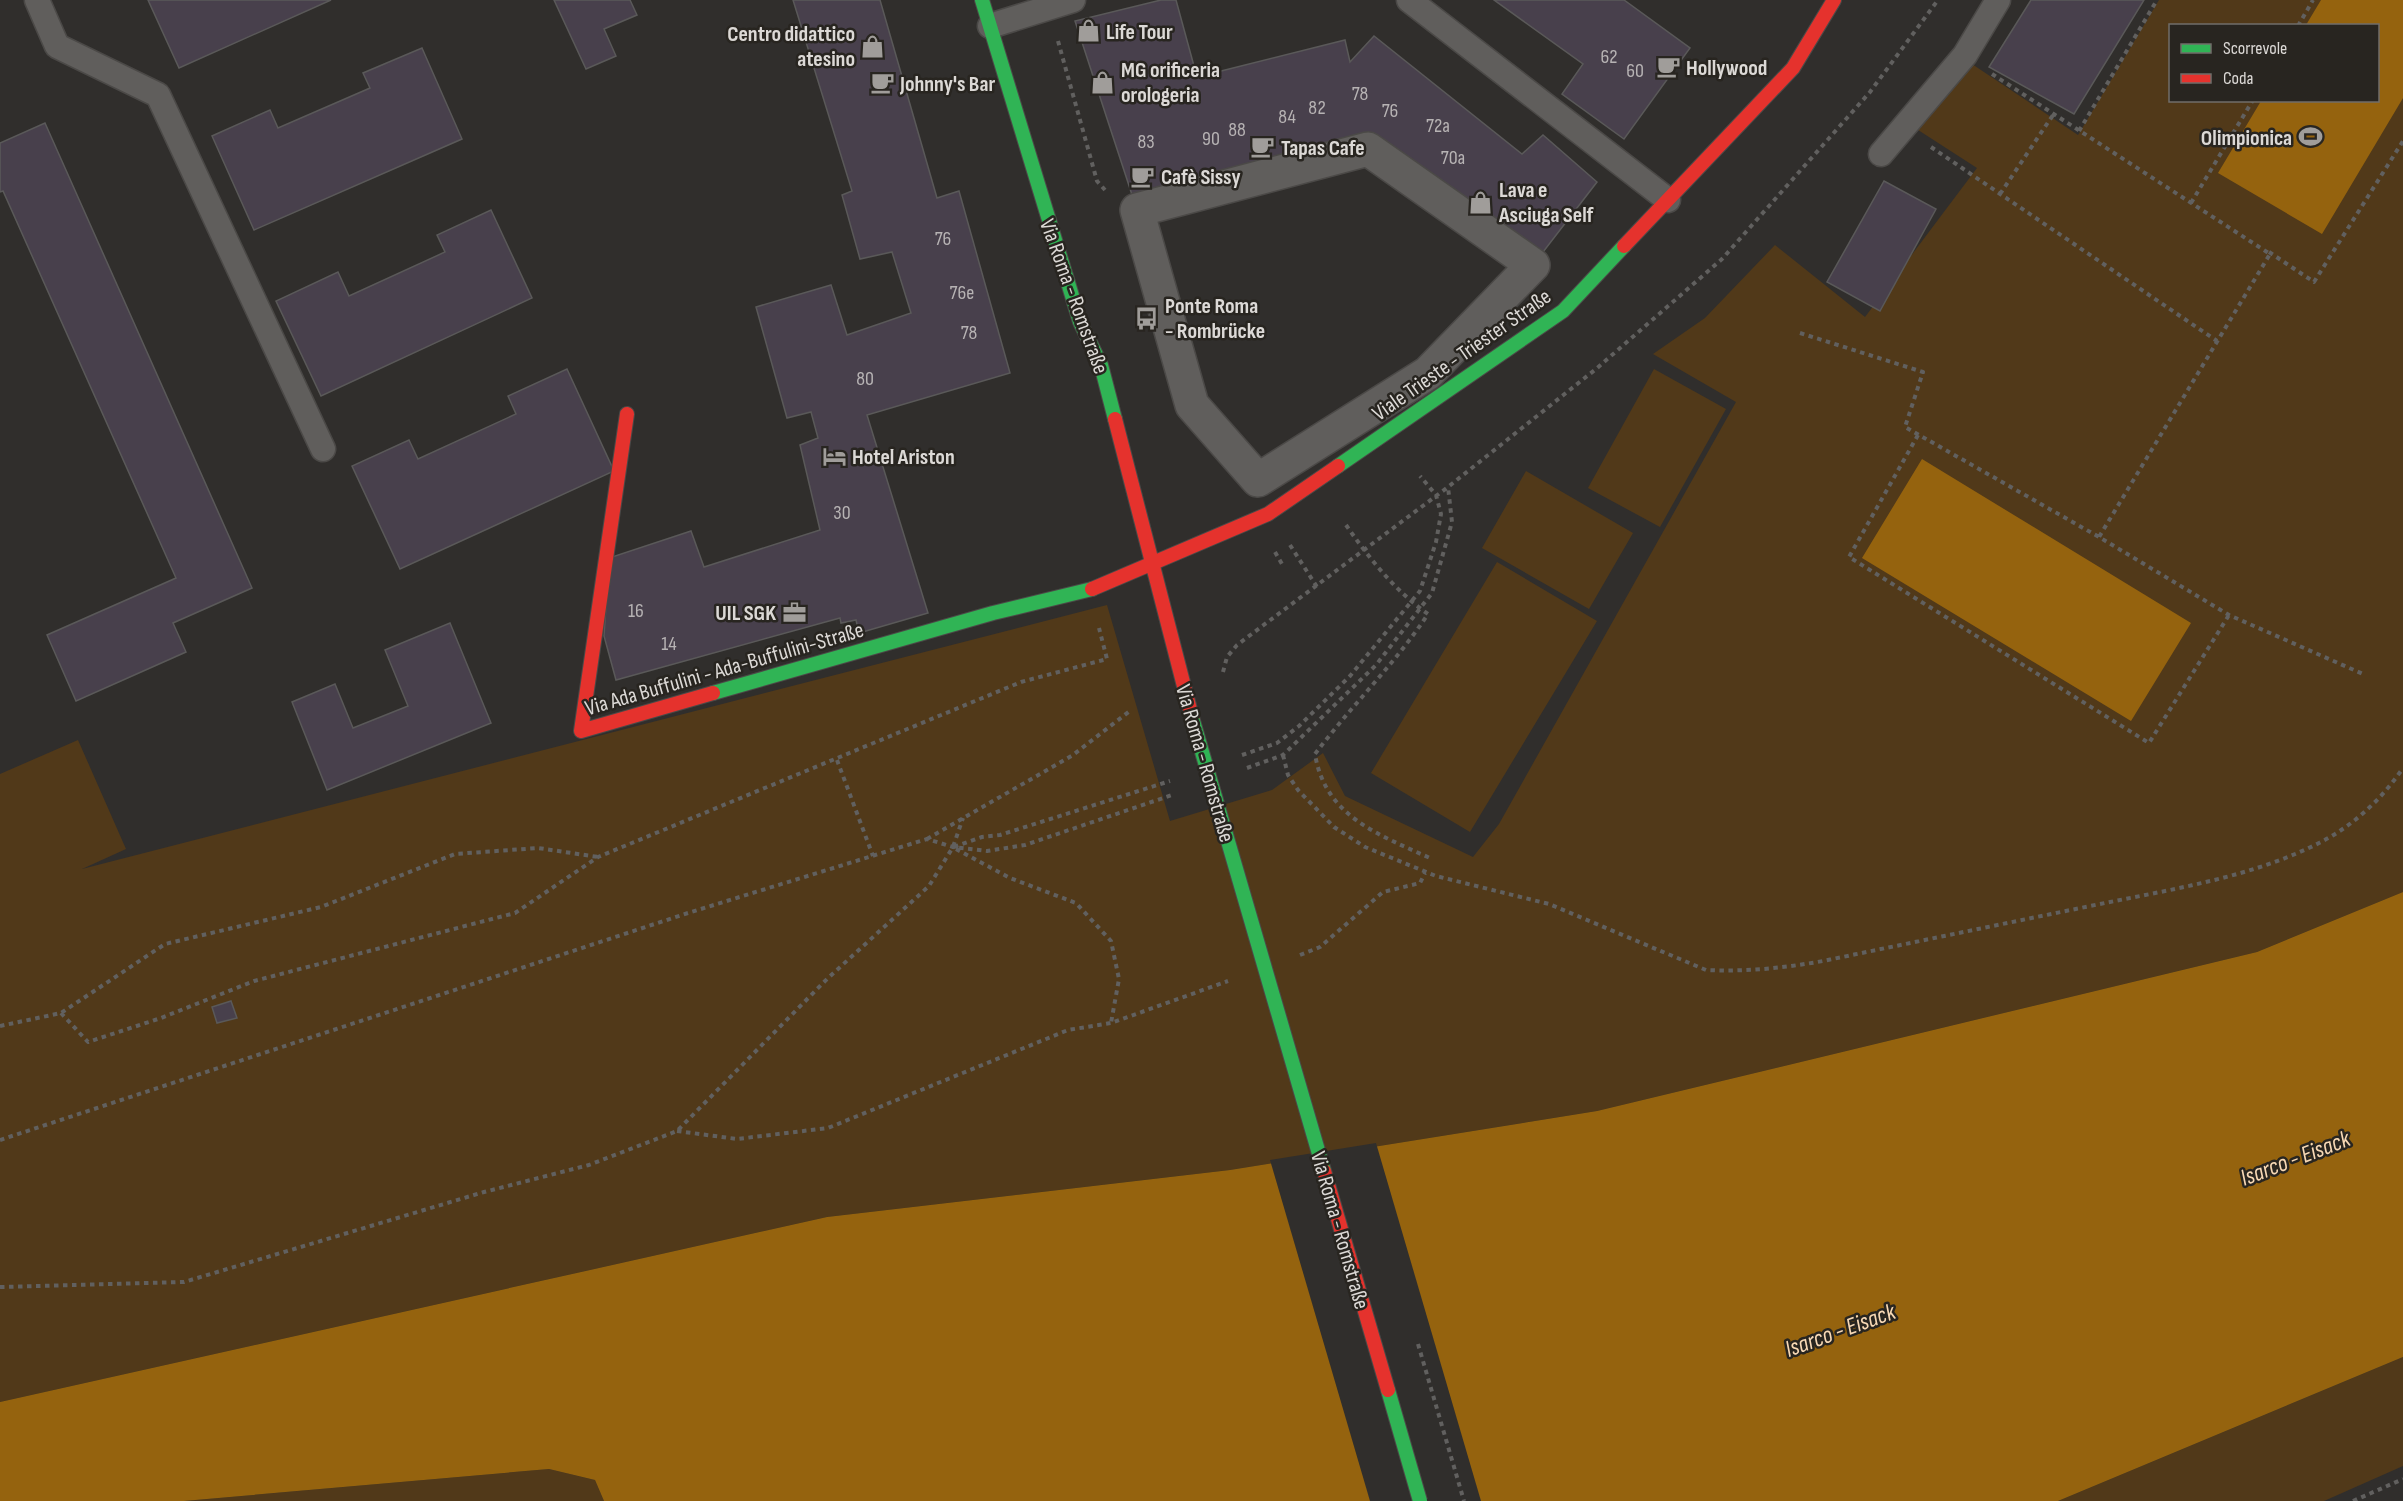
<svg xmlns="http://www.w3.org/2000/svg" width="2403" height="1501" font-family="'Sofia Sans Condensed',sans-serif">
	<rect width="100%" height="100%" fill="#302e2c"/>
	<path fill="#513919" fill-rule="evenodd" d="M 2159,0 L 2403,0 L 2403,892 L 2257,952 L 1597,1111 L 1230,1170 L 827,1217 L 0,1402 L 0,774 L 78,740 L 126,849 L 82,869 L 1107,605 L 1170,821 L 1272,790 L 1323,753 L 1345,796 L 1473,857 L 1499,824 L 1736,402 L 1653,354 L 1705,318 L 1775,245 L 1865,317 L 1977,168 L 1915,128 L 1966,60 L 2078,135 ZM 2170,26 L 2378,26 L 2378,100 L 2170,100 Z
		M 1654,369 L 1726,409 L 1660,527 L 1588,488 Z
		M 1526,471 L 1633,533 L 1589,609 L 1482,548 Z
		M 1497,562 L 1597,621 L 1470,832 L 1371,773 Z
		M 2403,1357 L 2403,1466 L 2324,1501 L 2058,1501 Z
		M 549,1469 L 595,1480 L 604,1501 L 184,1501 Z"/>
	<path fill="#95630e" d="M 2321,0 L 2403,0 L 2403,98 L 2322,234 L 2218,173 L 2261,101 L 2378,100 L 2378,26 L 2306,25 Z
		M 1922,459 L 2191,623 L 2131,721 L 1862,558 Z
		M 2403,892 L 2403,1357 L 2058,1501 L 604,1501 L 595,1480 L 549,1469 L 184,1501 L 0,1501 L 0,1402 L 827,1217 L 1230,1170 L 1597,1111 L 2257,952 Z"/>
	<path fill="#302e2c" d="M 1376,1143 L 1481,1501 L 1370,1501 L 1270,1160 Z"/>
	<path fill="#48404c" stroke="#5a5959" stroke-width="1.5" d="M 148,0 L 331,0 L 179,68 Z
		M 554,0 L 630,0 L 637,15 L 604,29 L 616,56 L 586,69 Z
		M 793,0 L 880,0 L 937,198 L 959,191 L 1010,373 L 867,415 L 928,613 L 859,633 L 856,620 L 841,623 L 840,618 L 616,680 L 604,636 L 609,558 L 691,531 L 704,567 L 820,530 L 800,445 L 818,438 L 811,412 L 787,418 L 756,307 L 831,285 L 847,335 L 911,313 L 892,252 L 860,259 L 842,195 L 852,191 Z
		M 1161,0 L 1176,0 L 1197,77 L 1345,40 L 1350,62 L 1374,36 L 1522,154 L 1543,135 L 1597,182 L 1533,265 L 1368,149 L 1137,210 L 1075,21 Z
		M 1494,0 L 1624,0 L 1690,48 L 1624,139 L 1562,94 L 1583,64 Z
		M 2031,0 L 2144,0 L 2074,114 L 1989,67 Z
		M 422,48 L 462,139 L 254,230 L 212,136 L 270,110 L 278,128 L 370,88 L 363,73 Z
		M 45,123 L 252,588 L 173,623 L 186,652 L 76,701 L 47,635 L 176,578 L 3,191 L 0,192 L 0,143 Z
		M 1884,181 L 1936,209 L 1880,311 L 1827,282 Z
		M 491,210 L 532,298 L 321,396 L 276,301 L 338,272 L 349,296 L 445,252 L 437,235 Z
		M 567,369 L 614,471 L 400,569 L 352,466 L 409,440 L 418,459 L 516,414 L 508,396 Z
		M 450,623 L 491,723 L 327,790 L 292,702 L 335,684 L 353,728 L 408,706 L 385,650 Z
		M 231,1001 L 237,1018 L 217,1023 L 212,1007 Z"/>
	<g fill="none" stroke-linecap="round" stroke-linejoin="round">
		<defs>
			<path id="lane" d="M 37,0 L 57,46 L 158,95 L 323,449
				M 1409,0 L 1668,200
				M 990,26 L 1073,0
				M 1881,154 L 1965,55 L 1998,0"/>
			<path id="street" d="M 1368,149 L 1533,265 L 1428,373 L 1258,480 L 1192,405 L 1137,210 Z"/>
			<path id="fast" d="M 982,0 L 1080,322 L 1101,365 L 1115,419
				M 1338,466 L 1563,311 L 1624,246
				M 713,693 L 993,613 L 1092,589"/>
			<path id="jam" d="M 1624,246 L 1793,68 L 1834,0
				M 627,414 L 581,731 L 713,693
				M 1115,419 L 1193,721
				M 1092,589 L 1268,514 L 1338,466"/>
		</defs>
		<use href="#lane" stroke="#4b4947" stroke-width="27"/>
		<use href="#street" stroke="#4b4947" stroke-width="36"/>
		<use href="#fast" stroke="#4b4947" stroke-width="16"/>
		<use href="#jam" stroke="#4b4947" stroke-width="16"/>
		<path stroke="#61605f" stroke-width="4" stroke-dasharray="4.5 4.5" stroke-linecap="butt" d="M 2298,26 L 2313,0
			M 1058,41 L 1097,181 L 1105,190
			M 1992,74 L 2270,254 L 2099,537
			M 2079,131 L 2157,0
			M 1931,147 L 2217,341
			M 2000,194 L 2053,115
			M 2191,203 L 2253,100
			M 2269,252 L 2314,282 L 2403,141
			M 1800,333 L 1923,372 L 1905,427 L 2099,537 L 2229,615 L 2363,674
			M 1918,435 L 1849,557 L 2149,743 L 2229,615
			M 1346,525 C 1369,558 1395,591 1428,614 C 1395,664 1351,706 1315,754 C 1325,817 1380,835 1432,859
			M 1290,545 L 1317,587
			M 1275,552 L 1282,564
			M 1223,672 L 1227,657 L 1237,645 L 1448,487 L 1596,369 L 1722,259 L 1870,92 L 1938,0
			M 1242,755 L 1277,743 L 1299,726 L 1350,676 L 1420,591 L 1436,542 L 1441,514 L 1436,495 L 1420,476
			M 1283,755 L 1288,775 L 1298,790 L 1334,827 L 1365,847 L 1436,876 L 1549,904 L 1706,970 C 1745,972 1784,968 1823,961 C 1915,942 2007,923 2100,904 C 2173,889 2252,877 2319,843 C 2353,826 2382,799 2403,768
			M 837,760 L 873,856
			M 1247,768 L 1283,755 L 1376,665 L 1432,593 L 1452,522 L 1448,487
			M 927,839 L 1073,755 L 1131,710
			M 954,847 L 982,837 L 1000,835 L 1170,781
			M 956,849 L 1010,878 L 1076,903 L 1111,941 L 1119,979 L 1111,1023
			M 1300,955 L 1320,947 L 1383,892 L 1420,883 L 1425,873
			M 61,1013 L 88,1042 L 161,1018 L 254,981 L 515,913 L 598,857 L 1021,682 L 1107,659 L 1099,628
			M 0,1026 L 61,1013 L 165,944 L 321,907 L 455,854 L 538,848 L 598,857
			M 677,1131 L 737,1139 L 828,1128 L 1068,1030 L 1111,1023 L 1228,981
			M 0,1140 L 688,913 L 927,839 L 953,847 L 987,851 L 1025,845 L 1175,794
			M 0,1287 L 184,1282 L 484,1192 L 589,1165 L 677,1131 L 827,979 L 929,886 L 953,847 L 963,818
			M 2353,1501 L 2403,1479"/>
		<use href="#lane" stroke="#605e5c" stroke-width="24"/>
		<use href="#street" stroke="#605e5c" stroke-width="33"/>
		<use href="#fast" stroke="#30b455" stroke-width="14"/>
		<use href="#jam" stroke="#e5322d" stroke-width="14"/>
		<defs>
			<path id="fast-bridge" d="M 1193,721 L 1324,1171
				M 1388,1390 L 1420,1501"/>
			<path id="jam-bridge" d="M 1324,1171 L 1388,1390"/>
		</defs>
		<use href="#fast-bridge" stroke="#4b4947" stroke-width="16" stroke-linecap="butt"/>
		<use href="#jam-bridge" stroke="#4b4947" stroke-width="16" stroke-linecap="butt"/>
		<path stroke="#61605f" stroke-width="4" stroke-dasharray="4.5 4.5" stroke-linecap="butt" d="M 1418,1344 L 1464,1501"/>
		<use href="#fast-bridge" stroke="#30b455" stroke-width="14"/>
		<use href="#jam-bridge" stroke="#e5322d" stroke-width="14"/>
	</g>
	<defs>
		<symbol id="shop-bare" viewBox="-9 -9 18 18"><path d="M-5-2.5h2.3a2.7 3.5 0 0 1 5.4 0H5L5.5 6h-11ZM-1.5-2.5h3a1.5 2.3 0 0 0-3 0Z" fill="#a09d9a" stroke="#282520" stroke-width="2.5" paint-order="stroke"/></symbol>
		<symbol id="cafe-bare" viewBox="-9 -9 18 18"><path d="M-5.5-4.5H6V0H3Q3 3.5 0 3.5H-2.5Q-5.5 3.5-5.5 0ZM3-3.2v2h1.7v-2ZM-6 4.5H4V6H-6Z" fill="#a09d9a" stroke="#282520" stroke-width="2.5" paint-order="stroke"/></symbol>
		<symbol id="stadium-bare" viewBox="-9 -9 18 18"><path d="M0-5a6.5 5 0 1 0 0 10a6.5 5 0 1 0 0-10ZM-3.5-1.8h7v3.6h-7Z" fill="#a09d9a" stroke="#282520" stroke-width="2.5" paint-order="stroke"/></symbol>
		<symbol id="bus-bare" viewBox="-9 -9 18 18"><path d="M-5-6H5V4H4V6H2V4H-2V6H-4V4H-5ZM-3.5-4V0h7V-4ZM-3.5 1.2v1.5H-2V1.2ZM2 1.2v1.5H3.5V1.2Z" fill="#a09d9a" stroke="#282520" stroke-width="2.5" paint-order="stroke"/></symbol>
		<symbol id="hotel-bare" viewBox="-9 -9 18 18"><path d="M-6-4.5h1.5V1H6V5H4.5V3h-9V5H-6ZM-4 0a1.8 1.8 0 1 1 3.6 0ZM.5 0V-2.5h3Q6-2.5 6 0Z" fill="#a09d9a" stroke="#282520" stroke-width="2.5" paint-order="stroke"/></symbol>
		<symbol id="office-bare" viewBox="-9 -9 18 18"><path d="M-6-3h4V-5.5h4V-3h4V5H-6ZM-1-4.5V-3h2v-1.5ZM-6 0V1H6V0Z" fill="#a09d9a" stroke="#282520" stroke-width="2.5" paint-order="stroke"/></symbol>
	</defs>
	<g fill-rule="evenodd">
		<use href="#shop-bare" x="1072" y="14" width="33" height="33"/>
		<use href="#shop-bare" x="856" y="30" width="33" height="33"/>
		<use href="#cafe-bare" x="1652" y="50" width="33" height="33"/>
		<use href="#shop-bare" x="1086" y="66" width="33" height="33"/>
		<use href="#cafe-bare" x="866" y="66" width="33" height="33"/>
		<use href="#stadium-bare" x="2294" y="120" width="33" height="33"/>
		<use href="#cafe-bare" x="1246" y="130" width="33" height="33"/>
		<use href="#cafe-bare" x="1126" y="160" width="33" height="33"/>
		<use href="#shop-bare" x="1464" y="186" width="33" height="33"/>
		<use href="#bus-bare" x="1130" y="302" width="33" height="33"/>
		<use href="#hotel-bare" x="818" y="440" width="33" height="33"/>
		<use href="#office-bare" x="778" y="596" width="33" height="33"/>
	</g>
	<g text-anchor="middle" stroke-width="5" stroke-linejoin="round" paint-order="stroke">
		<g font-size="20" fill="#b7b3b4">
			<text x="1609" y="63">62</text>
			<text x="1635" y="77">60</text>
			<text x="1360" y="100">78</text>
			<text x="1317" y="114">82</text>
			<text x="1390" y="117">76</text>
			<text x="1287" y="123">84</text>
			<text x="1438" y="132">72a</text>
			<text x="1237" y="136">88</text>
			<text x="1211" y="145">90</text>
			<text x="1146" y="148">83</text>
			<text x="1453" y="164">70a</text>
			<text x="943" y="245">76</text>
			<text x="962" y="299">76e</text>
			<text x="969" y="339">78</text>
			<text x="865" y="385">80</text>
			<text x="842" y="519">30</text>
			<text x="636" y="617">16</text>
			<text x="669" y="650">14</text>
		</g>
		<g font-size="22" font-weight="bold" fill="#dcd9d6" stroke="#282520" text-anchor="start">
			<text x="1106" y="39">Life Tour</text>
			<text x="855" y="41" text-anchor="end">Centro didattico<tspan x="855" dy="25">atesino</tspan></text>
			<text x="1686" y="75">Hollywood</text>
			<text x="1121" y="77">MG orificeria<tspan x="1121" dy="25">orologeria</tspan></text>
			<text x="900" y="91">Johnny's Bar</text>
			<text x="2292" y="145" text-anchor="end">Olimpionica</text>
			<text x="1281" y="155">Tapas Cafe</text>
			<text x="1161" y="184">Cafè Sissy</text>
			<text x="1499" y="197">Lava e<tspan x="1499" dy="25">Asciuga Self</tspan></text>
			<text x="1165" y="313">Ponte Roma<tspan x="1165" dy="25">- Rombrücke</tspan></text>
			<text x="852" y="464">Hotel Ariston</text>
			<text x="776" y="620" text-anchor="end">UIL SGK</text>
		</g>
		<g font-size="22" fill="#dcd9d6" stroke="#282520">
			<text transform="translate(1075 296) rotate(70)" y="8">Via Roma - Romstraße</text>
			<text transform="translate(1461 354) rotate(-35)" y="8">Viale Trieste - Triester Straße</text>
			<text transform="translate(724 668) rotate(-16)" y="8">Via Ada Buffulini - Ada-Buffulini-Straße</text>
			<text transform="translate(1206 763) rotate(74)" y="8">Via Roma - Romstraße</text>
			<text transform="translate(1341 1230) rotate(74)" y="8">Via Roma - Romstraße</text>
		</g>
		<g font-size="24" font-style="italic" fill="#f8d9b5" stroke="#282520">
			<text transform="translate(2295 1158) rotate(-21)" y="8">Isarco - Eisack</text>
			<text transform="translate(1840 1330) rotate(-20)" y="8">Isarco - Eisack</text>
		</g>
	</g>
	<rect x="2169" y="24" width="210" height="78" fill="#282520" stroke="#706d69" stroke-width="1.5"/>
	<rect x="2181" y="44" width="30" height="9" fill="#30b455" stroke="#706d69" stroke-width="1.5"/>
	<text x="2223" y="54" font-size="18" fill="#dcd9d6">Scorrevole</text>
	<rect x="2181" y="74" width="30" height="9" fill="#e5322d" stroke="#706d69" stroke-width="1.5"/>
	<text x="2223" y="84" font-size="18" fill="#dcd9d6">Coda</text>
</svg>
